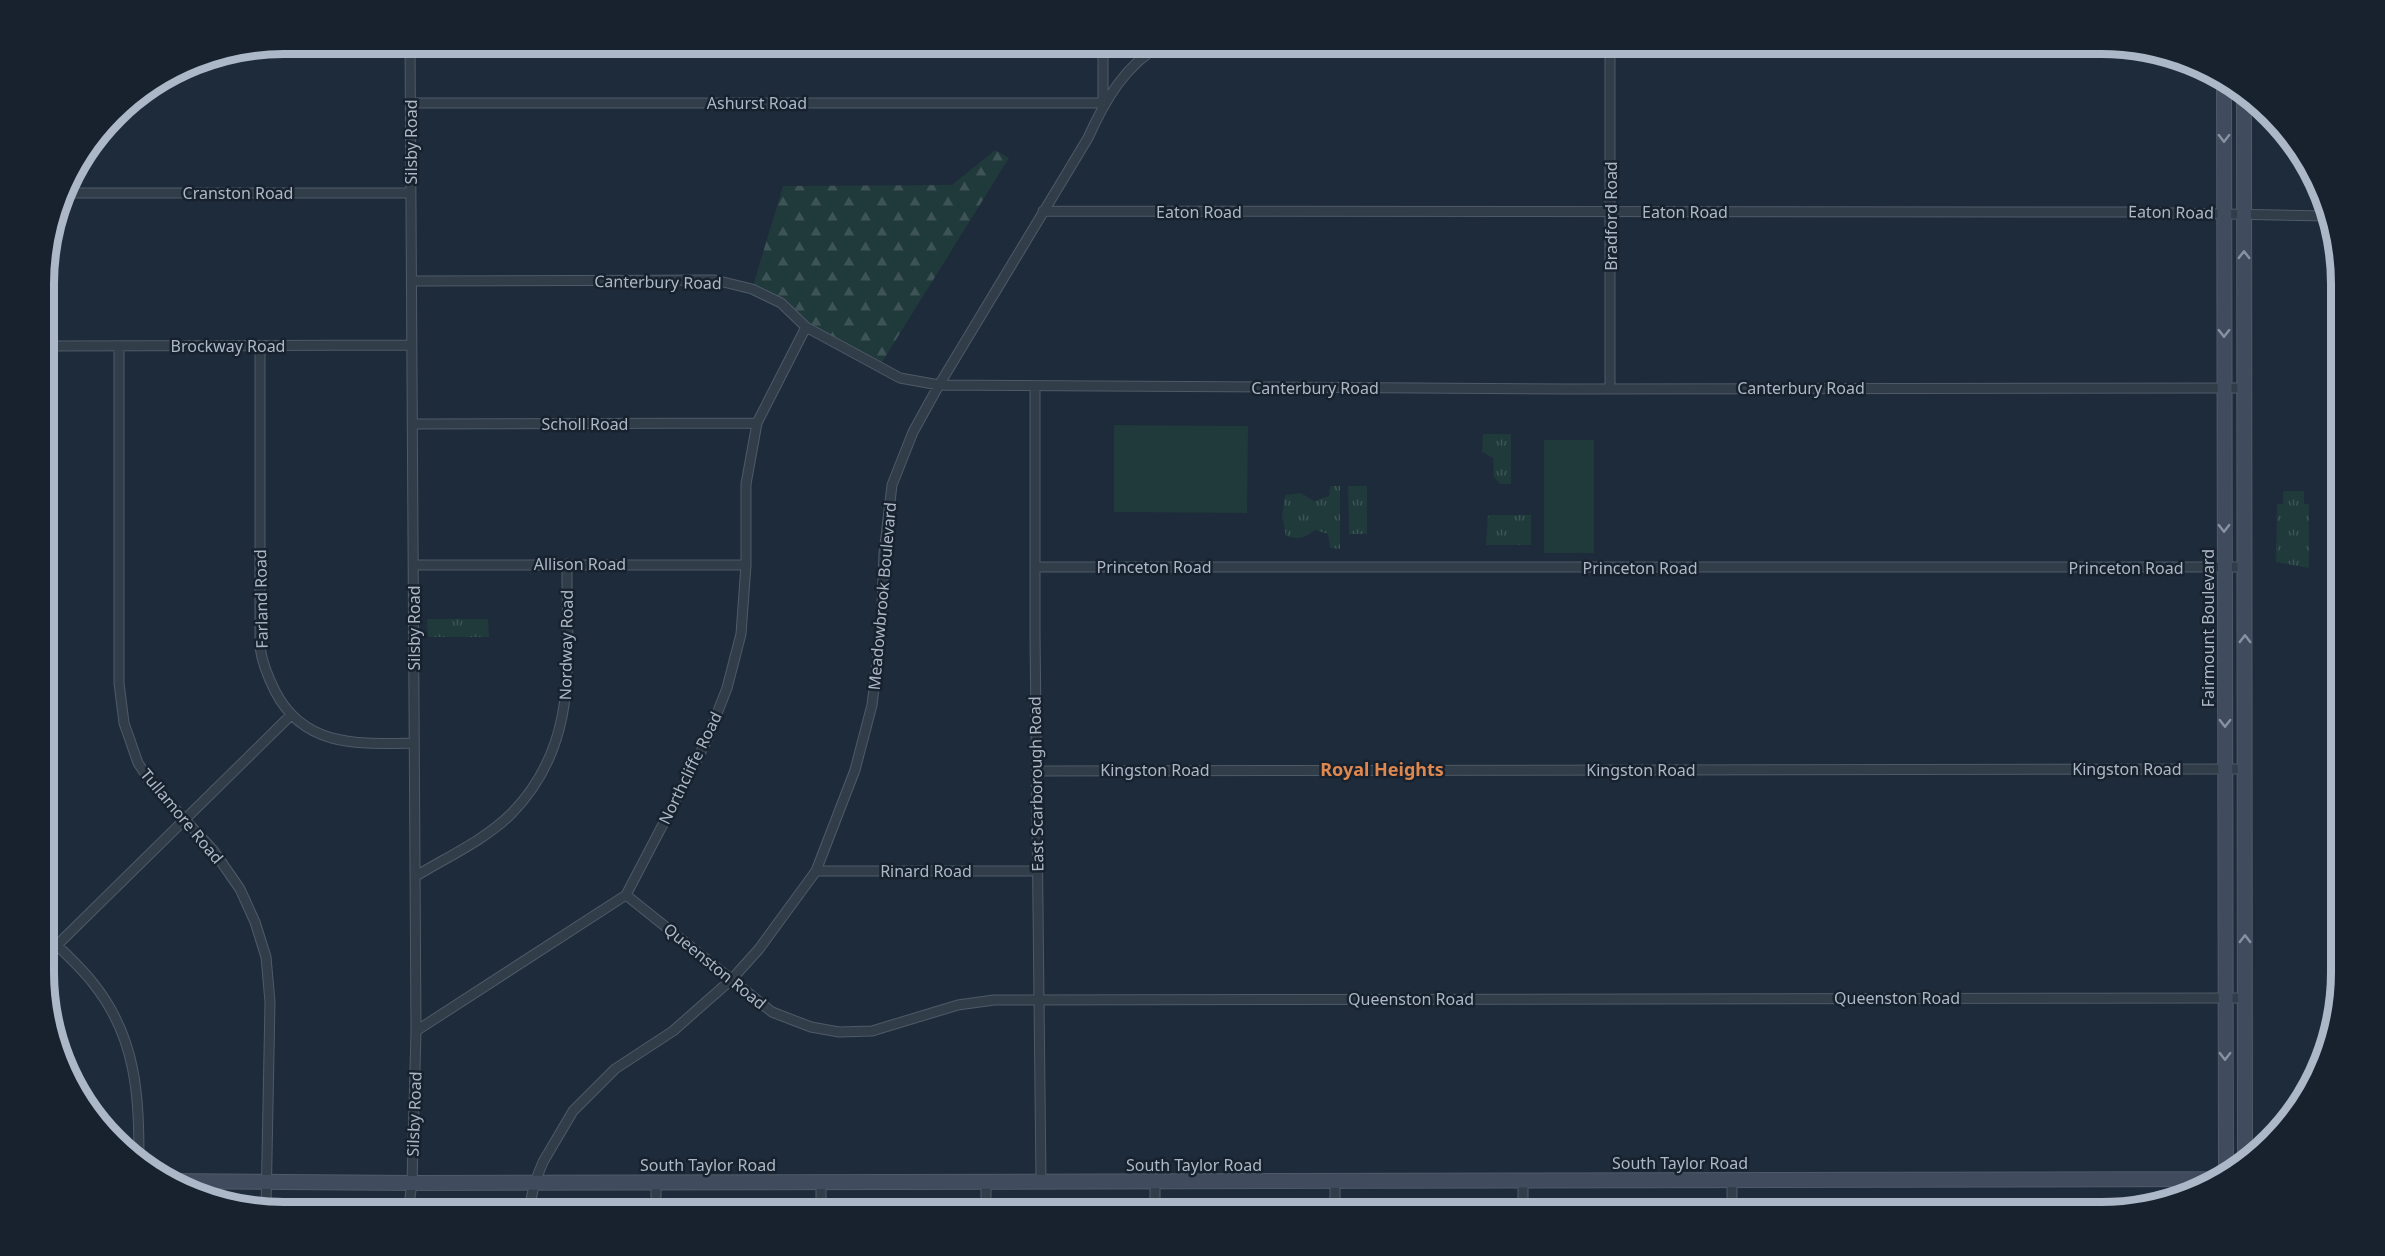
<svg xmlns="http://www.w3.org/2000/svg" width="2385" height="1256" font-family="'Noto Sans',sans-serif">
	<defs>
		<pattern id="grass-tufts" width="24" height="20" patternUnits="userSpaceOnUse" patternTransform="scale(1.5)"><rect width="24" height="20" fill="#20393b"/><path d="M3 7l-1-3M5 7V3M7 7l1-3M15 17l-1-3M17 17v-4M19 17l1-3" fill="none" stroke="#3e5356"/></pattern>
		<pattern id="forest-firs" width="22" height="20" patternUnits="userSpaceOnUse" patternTransform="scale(1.5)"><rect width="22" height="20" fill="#20393b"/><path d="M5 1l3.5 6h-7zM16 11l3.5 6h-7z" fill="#3e5356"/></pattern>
	</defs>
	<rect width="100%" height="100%" fill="#1e2b3a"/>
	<path fill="url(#grass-tufts)" d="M 1483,434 L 1511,434 L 1511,484 L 1500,484 L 1494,477 L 1493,458 L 1482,452 Z
		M 1330,486 L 1340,486 L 1340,549 L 1330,548 L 1328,534 L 1315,530 C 1306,538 1298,540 1286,536 L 1282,516 L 1285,495 L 1301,493 L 1314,501 L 1329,496 Z
		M 1348,486 L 1367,486 L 1367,534 L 1349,534 Z
		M 2283,491 L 2304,491 L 2304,504 L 2309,504 L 2309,568 L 2276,562 L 2277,504 L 2283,504 Z
		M 1488,515 L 1531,515 L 1531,545 L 1486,545 Z
		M 427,619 L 488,619 L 489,637 L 428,637 Z"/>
	<path fill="url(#forest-firs)" d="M 995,150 L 1009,158 L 879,367 L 806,327 L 781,303 L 752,289 L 783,186 L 952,185 Z"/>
	<path fill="#20393b" d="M 1114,425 L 1248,426 L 1247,513 L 1114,512 Z
		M 1544,440 L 1594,440 L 1594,553 L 1544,553 Z"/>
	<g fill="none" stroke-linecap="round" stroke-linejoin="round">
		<defs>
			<path id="street" d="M 1103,44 L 1103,103
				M 1610,44 L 1610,388
				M 411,103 L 1103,103
				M 64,193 L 411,193
				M 1043,211 L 2128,212 L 2326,216
				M 413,281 L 715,280 L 752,289 L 781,303 L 806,327 L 900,378 L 939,385 L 1567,389 L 2245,388
				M 44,346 L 412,345
				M 119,346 L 119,683 L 124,723 L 138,763 L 152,784 L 213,850 L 240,889 L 255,922 L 266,957 L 270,1002 L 266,1208
				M 260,346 L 260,647 C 262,663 268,677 275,691 C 304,748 359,744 414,743
				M 1035,387 L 1035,634 L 1041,1182
				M 412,424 L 757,423
				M 414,565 L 746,565
				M 1035,567 L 2245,567
				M 1037,771 L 2245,769
				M 816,871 L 1037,871
				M 416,876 C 447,857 485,840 511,814 C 582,742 566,655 567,564
				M 626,895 L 772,1012 L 811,1027 L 839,1032 L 872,1031 L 958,1005 L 994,1000 L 2245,998
				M 45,933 C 61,950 79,965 93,983 C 137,1038 139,1096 139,1162
				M 46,956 L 291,715
				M 416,1031 L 626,895 L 706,742 L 727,688 L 741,634 L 746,565 L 746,484 L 757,423 L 806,327
				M 1523,1180 L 1523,1212
				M 1732,1180 L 1732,1212
				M 656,1181 L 656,1212
				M 821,1181 L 821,1212
				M 1335,1181 L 1335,1212
				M 986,1182 L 986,1212
				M 1155,1182 L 1155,1212
				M 408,1212 L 412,1183 L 416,1031 L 410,44
				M 528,1212 L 535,1182 L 543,1162 L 573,1111 L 615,1069 L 673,1031 L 732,979 L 759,949 L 816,871 L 855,770 L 872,705 L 881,631 L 884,553 L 892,485 L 913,432 L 939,385 L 1088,138 C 1105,100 1125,65 1162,44"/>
			<path id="secondary" d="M 2224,79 L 2226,1177
				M 2244,93 L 2245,1163
				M 167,1181 L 412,1183 L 2221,1179"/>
		</defs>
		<use href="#street" stroke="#4f5a68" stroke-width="11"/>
		<use href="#secondary" stroke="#4f5a68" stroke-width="16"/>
		<use href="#street" stroke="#323d4a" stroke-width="9"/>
		<use href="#secondary" stroke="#404c5d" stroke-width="14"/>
	</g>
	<defs><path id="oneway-chevron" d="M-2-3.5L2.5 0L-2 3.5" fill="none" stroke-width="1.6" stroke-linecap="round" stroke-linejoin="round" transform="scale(1.5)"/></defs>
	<g stroke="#8692a2">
		<use href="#oneway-chevron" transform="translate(2224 138) rotate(90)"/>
		<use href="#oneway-chevron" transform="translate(2244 255) rotate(-90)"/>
		<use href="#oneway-chevron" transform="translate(2224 333) rotate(90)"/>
		<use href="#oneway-chevron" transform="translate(2224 528) rotate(90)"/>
		<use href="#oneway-chevron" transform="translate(2245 639) rotate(-90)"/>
		<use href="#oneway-chevron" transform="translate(2225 723) rotate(90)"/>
		<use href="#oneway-chevron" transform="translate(2245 939) rotate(-90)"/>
		<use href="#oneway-chevron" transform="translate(2225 1056) rotate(90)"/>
	</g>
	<g text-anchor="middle" stroke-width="5" stroke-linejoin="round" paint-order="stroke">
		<g font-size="16" fill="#acb7c7" stroke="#18222e">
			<text x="757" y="109">Ashurst Road</text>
			<text transform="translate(411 142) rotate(-90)" y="6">Silsby Road</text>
			<text x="238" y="199">Cranston Road</text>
			<text x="1199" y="218">Eaton Road</text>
			<text x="1685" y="218">Eaton Road</text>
			<text transform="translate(2171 212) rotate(1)" y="6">Eaton Road</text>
			<text transform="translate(1611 216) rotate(-90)" y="6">Bradford Road</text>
			<text transform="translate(658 282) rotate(1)" y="6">Canterbury Road</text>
			<text x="228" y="352">Brockway Road</text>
			<text x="1315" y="394">Canterbury Road</text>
			<text x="1801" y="394">Canterbury Road</text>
			<text x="585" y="430">Scholl Road</text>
			<text x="580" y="570">Allison Road</text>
			<text x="1154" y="573">Princeton Road</text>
			<text x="1640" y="574">Princeton Road</text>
			<text x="2126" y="574">Princeton Road</text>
			<text transform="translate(882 596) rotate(-85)" y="6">Meadowbrook Boulevard</text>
			<text transform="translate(261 599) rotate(-91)" y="6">Farland Road</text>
			<text transform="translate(414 628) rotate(-90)" y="6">Silsby Road</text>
			<text transform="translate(2208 628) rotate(-90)" y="6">Fairmount Boulevard</text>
			<text transform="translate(566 645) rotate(-89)" y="6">Nordway Road</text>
			<text transform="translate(690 768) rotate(-64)" y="6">Northcliffe Road</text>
			<text x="2127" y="775">Kingston Road</text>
			<text x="1155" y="776">Kingston Road</text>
			<text x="1641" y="776">Kingston Road</text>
			<text transform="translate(1036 784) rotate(-91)" y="6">East Scarborough Road</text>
			<text transform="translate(182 816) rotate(50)" y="6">Tullamore Road</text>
			<text x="926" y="877">Rinard Road</text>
			<text transform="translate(715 966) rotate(39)" y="6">Queenston Road</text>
			<text x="1897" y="1004">Queenston Road</text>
			<text x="1411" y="1005">Queenston Road</text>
			<text transform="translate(414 1114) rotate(-88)" y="6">Silsby Road</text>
			<text x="1680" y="1169">South Taylor Road</text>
			<text x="708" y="1171">South Taylor Road</text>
			<text x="1194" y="1171">South Taylor Road</text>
		</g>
		<g font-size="18" font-weight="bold" fill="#de8850" stroke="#18222e">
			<text x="1382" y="776">Royal Heights</text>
		</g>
	</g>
	<path d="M0 0H2385V1256H0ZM284 54H2101A230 230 0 0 1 2331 284V972A230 230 0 0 1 2101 1202H284A230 230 0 0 1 54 972V284A230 230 0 0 1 284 54Z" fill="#18222e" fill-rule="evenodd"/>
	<path fill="none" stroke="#acb7c7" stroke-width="8" d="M284 54H2101A230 230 0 0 1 2331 284V972A230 230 0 0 1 2101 1202H284A230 230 0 0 1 54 972V284A230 230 0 0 1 284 54Z"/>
</svg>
